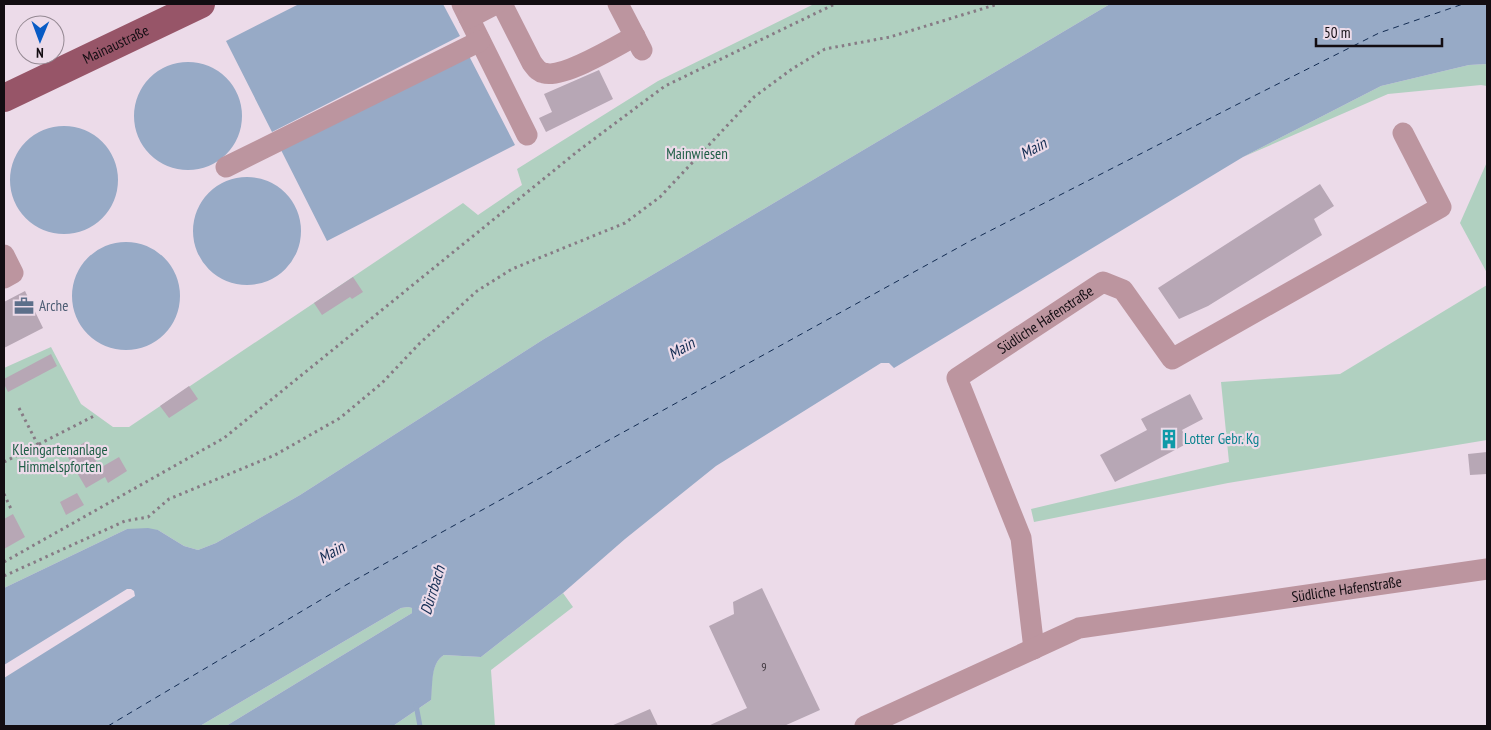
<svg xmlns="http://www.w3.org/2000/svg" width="1491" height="730" font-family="'PT Sans Narrow',sans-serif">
	<rect width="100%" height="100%" fill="#ecdbe9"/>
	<path fill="#b0d0c0" d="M 814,4 L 1110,4 L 544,339 L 300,495 L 216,543 L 198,550 L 184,546 L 158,530 L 127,529 L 4,588 L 4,368 L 51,347 L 81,404 L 113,427 L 129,427 L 463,203 L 478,215 L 522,185 L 517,169 L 658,81 Z
		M 1487,64 L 1487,86 L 1481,85 L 1388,94 L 1243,157 L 1381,86 L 1469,65 Z
		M 1487,162 L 1487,273 L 1460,223 Z
		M 1487,285 L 1487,440 L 1228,483 L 1034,522 L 1031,509 L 1229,462 L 1221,382 L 1340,374 Z
		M 563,593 L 573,607 L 491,670 L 495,726 L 393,726 L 431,700 C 432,686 430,663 444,655 L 481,657 Z
		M 408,607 L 412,608 L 412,613 L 226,726 L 200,726 L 401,608 Z"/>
	<path fill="#97aac6" d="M 299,4 L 443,4 L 460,36 L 272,132 L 226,41 Z
		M 1110,4 L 1487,4 L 1487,64 L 1469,65 L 1381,86 L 1243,157 L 894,368 L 889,363 L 881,363 L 716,466 L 625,539 L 563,593 L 481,657 L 444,655 C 430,663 433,686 431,700 L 393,726 L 226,726 L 412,613 L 412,608 L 408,607 L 401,608 L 200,726 L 4,726 L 4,678 L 135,596 L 134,591 L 131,589 L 127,589 L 4,665 L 4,588 L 127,529 L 148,528 L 158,530 L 184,546 L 198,550 L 216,543 L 300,495 L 544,339 Z
		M 468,54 L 515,145 L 327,241 L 281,150 Z
		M134 116a54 54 0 1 1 108 0a54 54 0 1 1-108 0Z
		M10 180a54 54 0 1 1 108 0a54 54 0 1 1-108 0Z
		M193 231a54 54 0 1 1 108 0a54 54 0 1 1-108 0Z
		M72 296a54 54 0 1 1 108 0a54 54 0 1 1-108 0Z"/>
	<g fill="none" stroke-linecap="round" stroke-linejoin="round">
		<path stroke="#97aac6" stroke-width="5" d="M 416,705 L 420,726"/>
		<path stroke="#132c52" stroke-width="1" stroke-dasharray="6 5" stroke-linecap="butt" d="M 108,726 L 346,585 L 972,240 L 1240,103 L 1379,33 L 1463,4"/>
	</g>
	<path fill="#b7a7b5" d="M 599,70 L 613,99 L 546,132 L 539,118 L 552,112 L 544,94 Z
		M 1320,184 L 1334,206 L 1314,219 L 1322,235 L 1208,306 L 1179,319 L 1158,288 Z
		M 353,277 L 363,292 L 352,299 L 350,297 L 322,315 L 314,303 Z
		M 25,291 L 43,328 L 4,348 L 4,302 Z
		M 51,354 L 57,366 L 8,392 L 4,384 L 4,379 Z
		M 189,386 L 198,399 L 169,418 L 160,406 Z
		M 1190,394 L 1203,419 L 1182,430 L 1188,443 L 1115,482 L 1100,455 L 1147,430 L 1141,419 Z
		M 85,442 L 100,468 L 119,457 L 127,471 L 108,483 L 105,477 L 86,488 L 66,454 Z
		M 1487,452 L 1487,474 L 1470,475 L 1468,454 Z
		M 77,493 L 84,505 L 66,515 L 60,502 Z
		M 13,514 L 25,537 L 4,549 L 4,519 Z
		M 762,588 L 820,710 L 784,726 L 708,726 L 747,708 L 709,626 L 734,614 L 733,602 Z
		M 650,709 L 658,726 L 611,726 Z"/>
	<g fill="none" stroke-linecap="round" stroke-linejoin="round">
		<path stroke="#877b85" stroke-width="3" stroke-dasharray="2.5 4" stroke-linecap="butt" d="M 19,408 L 38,445
			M 4,462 L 94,416
			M 4,494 L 12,511
			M 4,562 L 224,438 L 578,151 L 665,86 L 835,4
			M 4,576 L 125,521 L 148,517 L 169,499 L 275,455 L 340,418 L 382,383 L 419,344 L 477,291 L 512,269 L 625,223 L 660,197 L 754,97 L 792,69 L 825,49 L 890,37 L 998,4"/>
		<g stroke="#bc959f" stroke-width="21">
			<path d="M 462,4 L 527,135"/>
			<path d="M 502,4 L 532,63 C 536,68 538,72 544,73 C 562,79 617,46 635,36"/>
			<path d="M 618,4 L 642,50"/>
			<path d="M 469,18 L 496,4"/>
			<path d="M 226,167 L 480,41"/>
			<path d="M 4,255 L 13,273 L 4,278"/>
			<path id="s1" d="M 1034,649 L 1021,538 L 957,378 L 1103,282 L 1123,290 L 1172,359 L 1441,207 L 1403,133"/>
			<path id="s2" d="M 865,726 L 1079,628 L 1487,569"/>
		</g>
		<path stroke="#975568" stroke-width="28" id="s3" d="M 4,98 L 201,4"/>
	</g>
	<defs>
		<symbol id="office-bare" viewBox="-9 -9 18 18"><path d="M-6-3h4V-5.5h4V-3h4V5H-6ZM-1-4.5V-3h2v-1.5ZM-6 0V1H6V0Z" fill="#5c6f8a" stroke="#ecdbe9" stroke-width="2.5" paint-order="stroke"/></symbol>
		<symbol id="building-bare" viewBox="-9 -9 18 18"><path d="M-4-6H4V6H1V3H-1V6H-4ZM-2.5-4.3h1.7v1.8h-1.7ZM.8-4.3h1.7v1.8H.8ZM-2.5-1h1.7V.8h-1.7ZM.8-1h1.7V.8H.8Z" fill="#0f9aa8" stroke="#ecdbe9" stroke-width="2.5" paint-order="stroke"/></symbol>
	</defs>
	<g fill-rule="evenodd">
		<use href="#office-bare" x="10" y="292" width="28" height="28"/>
		<use href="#building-bare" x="1155" y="425" width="28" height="28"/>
	</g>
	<g text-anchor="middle" stroke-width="4.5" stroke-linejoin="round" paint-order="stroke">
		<g font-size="12" fill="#3c343b">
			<text x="764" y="671">9</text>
		</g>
		<g font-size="15" fill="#130d12" stroke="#ecdbe9">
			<text dy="5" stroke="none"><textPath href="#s3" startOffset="124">Mainaustraße</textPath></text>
			<text dy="5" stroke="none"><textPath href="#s1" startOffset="390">Südliche Hafenstraße</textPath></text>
			<text dy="5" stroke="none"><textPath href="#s2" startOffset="506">Südliche Hafenstraße</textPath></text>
		</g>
		<g font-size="15" fill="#1f5e46" stroke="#ecdbe9">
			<text x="697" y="159">Mainwiesen</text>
			<text x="60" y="455">Kleingartenanlage<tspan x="60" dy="17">Himmelspforten</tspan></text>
		</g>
		<g font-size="15" fill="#4e5e75" stroke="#ecdbe9" text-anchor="start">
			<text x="39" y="311">Arche</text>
		</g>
		<g font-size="15" fill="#0d838f" stroke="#ecdbe9" text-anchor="start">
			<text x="1184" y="444">Lotter Gebr. Kg</text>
		</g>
		<g font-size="16" font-style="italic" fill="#132c52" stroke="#ecdbe9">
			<text transform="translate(1033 148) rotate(-28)" y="6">Main</text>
			<text transform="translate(681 348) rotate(-30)" y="6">Main</text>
			<text transform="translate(331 552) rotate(-30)" y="6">Main</text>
			<text transform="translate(432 590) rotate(-73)" y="6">Dürrbach</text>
		</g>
	</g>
	<rect width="1491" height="730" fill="none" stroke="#130d12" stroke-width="10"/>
	<g transform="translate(40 40) rotate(181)"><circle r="24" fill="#ecdbe9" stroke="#958993"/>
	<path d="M0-4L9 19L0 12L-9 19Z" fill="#085bc5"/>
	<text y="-8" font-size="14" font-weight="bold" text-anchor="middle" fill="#130d12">N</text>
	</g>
	<path d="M1316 38v8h126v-8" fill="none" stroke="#130d12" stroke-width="2.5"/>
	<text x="1324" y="38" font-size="15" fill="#130d12" stroke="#ecdbe9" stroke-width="4" paint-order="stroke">50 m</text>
</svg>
